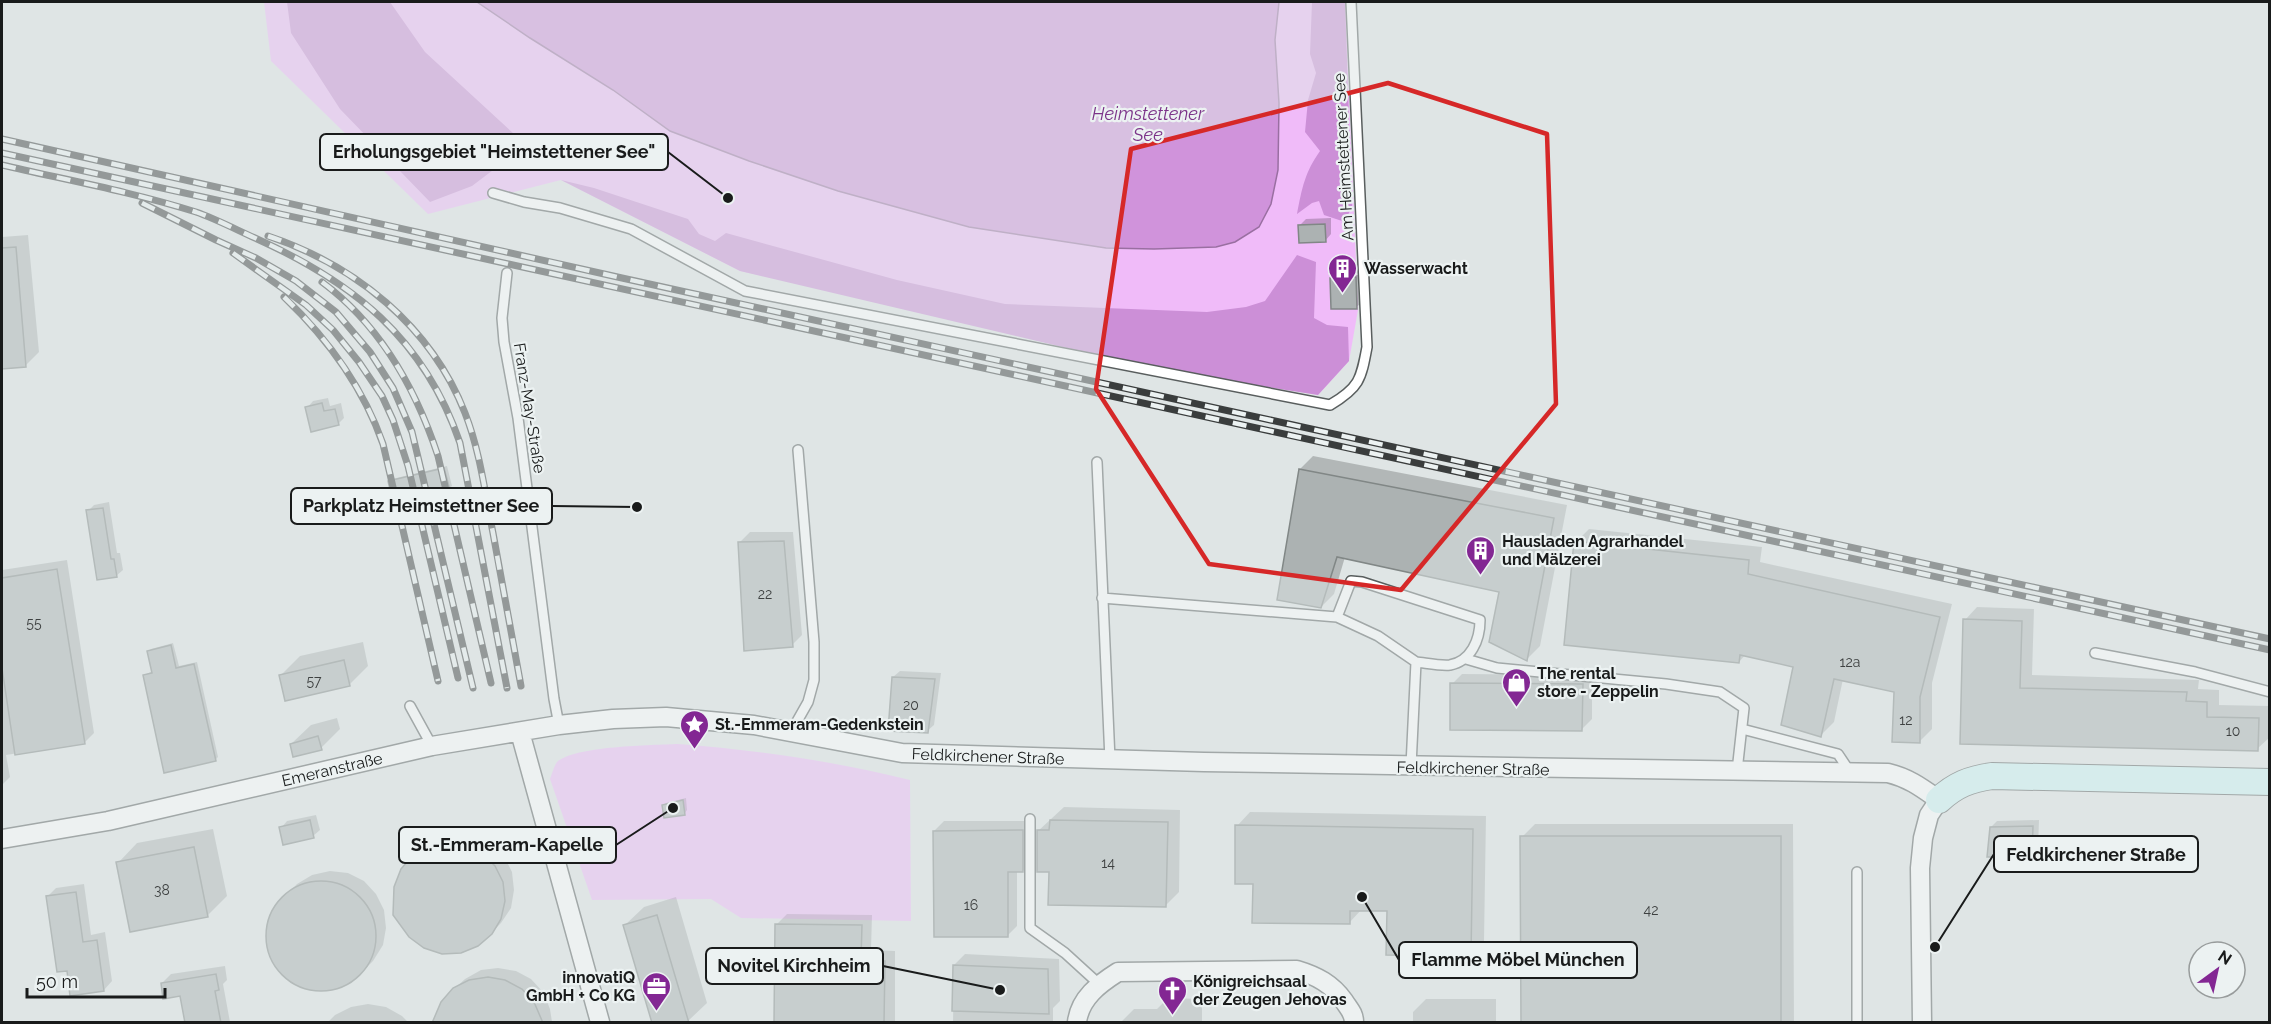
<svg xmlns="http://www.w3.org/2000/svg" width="2271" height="1024" font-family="Raleway,sans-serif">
	<rect width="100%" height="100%" fill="#dfe5e5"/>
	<path fill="#f0bbf9" d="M 264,2 L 477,2 L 530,38 L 613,90 L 969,227 L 1106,248 L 1154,249 L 1216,247 L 1278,170 L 1279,103 L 1275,40 L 1279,2 L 1345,2 L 1358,310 L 1349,361 L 1318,395 L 740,271 L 561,180 L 428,214 L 271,61 Z
		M 678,744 C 756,750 834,761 910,780 L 911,921 L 741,918 L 711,899 L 592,900 L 550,779 C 552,774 554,766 557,762 C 574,746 653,745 678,744 Z"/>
	<path fill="#cc8fd7" d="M 287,2 L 390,2 L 425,52 L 526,145 L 472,186 L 430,202 L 340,109 L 291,33 Z
		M 1312,2 L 1345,2 L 1352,206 L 1345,222 L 1324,215 L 1319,201 L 1312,203 L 1297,214 C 1302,188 1305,172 1320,151 L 1305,132 L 1308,100 L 1316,73 L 1310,54 Z
		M 561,180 L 594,188 L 688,219 L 699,234 L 715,241 L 726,233 L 897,280 L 1005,304 L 1207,312 L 1246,307 L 1265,301 L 1297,255 L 1316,262 L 1314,318 L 1327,325 L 1348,327 L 1349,361 L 1318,395 L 1160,370 L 740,271 Z"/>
	<path fill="#d093db" stroke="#996fa1" stroke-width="1.5" d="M 477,2 L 1279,2 L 1275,40 L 1279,103 L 1278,170 L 1271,204 L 1259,227 L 1235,242 L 1216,247 L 1154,249 L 1106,248 L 969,227 L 838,191 L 749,161 L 670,131 L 613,90 L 530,38 Z"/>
	<path fill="#0003" d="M 1331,218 L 1331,234 L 1325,241 L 1300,225 L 1306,219 Z
		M 28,235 L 39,352 L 25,366 L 2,368 L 2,237 Z
		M 1334,275 L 1358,275 L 1359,305 L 1356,307 L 1332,278 Z
		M 328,398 L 330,406 L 341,403 L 344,418 L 338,424 L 307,408 L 313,401 Z
		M 1313,456 L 1567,505 L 1540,646 L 1527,659 L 1501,591 L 1345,557 L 1334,594 L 1321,607 L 1300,469 Z
		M 447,466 L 452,486 L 449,488 L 389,481 L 392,479 Z
		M 109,502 L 117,553 L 120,553 L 123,570 L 116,576 L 88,511 L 94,505 Z
		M 1589,529 L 1762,547 L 1760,562 L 1952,604 L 1932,683 L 1932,729 L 1919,742 L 1895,690 L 1843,679 L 1834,722 L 1821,735 L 1795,666 L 1746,654 L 1739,662 L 1576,542 Z
		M 750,532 L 793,532 L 802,635 L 792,645 L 740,542 Z
		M 67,560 L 94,733 L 84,743 L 6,755 L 10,777 L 2,785 L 2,570 Z
		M 1977,607 L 2034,609 L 2032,675 L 2199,680 L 2198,689 L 2219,690 L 2219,705 L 2270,706 L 2270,737 L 2257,749 L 1962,743 L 1965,620 Z
		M 363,642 L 368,666 L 349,685 L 280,676 L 300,656 Z
		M 173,643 L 179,666 L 197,662 L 218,757 L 215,760 L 144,675 L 153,671 L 149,651 L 151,649 Z
		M 900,671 L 941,673 L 934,725 L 927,731 L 893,677 Z
		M 1462,674 L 1592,675 L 1592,719 L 1582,729 L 1452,684 Z
		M 337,718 L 340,729 L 321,748 L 291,744 L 311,725 Z
		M 686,798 L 687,810 L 685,813 L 663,806 L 666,803 Z
		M 1064,807 L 1180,810 L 1179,892 L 1166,905 L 1050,870 L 1038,831 Z
		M 1250,812 L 1486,816 L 1484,941 L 1470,954 L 1389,910 L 1362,909 L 1349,923 L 1254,882 L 1237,826 Z
		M 316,815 L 320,830 L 313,836 L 281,828 L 287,821 Z
		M 2039,820 L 2038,849 L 2031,855 L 1991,827 L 1997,821 Z
		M 944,821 L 1032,821 L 1032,861 L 1023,871 L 1017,871 L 1017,926 L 1007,936 L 934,831 Z
		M 1535,824 L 1793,824 L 1794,1022 L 1522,1022 L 1522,837 Z
		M 213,829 L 227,896 L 207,916 L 118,863 L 137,843 Z
		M 458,833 L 476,835 L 491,843 L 504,856 L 512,872 L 514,890 L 511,908 L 501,923 L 491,933 L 414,856 L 425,846 L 440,837 Z
		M 330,871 L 348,873 L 364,881 L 376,894 L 384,910 L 386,928 L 383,945 L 373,961 L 363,971 L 349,983 L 332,989 L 314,990 L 297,985 L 282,975 L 272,960 L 267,943 L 268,925 L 274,908 L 297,884 L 312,875 Z
		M 84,884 L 91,935 L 105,932 L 112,981 L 104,990 L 68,969 L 48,896 L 56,888 Z
		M 676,897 L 707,1003 L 688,1021 L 625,925 L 644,907 Z
		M 787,914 L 872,915 L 871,950 L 895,951 L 895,1022 L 775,1022 L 776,925 Z
		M 965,954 L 1059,959 L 1060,1001 L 1053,1008 L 1053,1022 L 953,1022 L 954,965 Z
		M 225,966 L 227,980 L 223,984 L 230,1022 L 187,1022 L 182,995 L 162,983 L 171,974 Z
		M 498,968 L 516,971 L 531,979 L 543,992 L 550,1009 L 552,1022 L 435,1022 L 454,989 L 465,979 L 481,970 Z
		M 1168,998 L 1202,999 L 1202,1022 L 1121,1022 L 1134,1009 L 1157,1009 Z
		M 1426,999 L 1496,999 L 1496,1022 L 1413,1022 L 1413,1012 Z
		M 368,1004 L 386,1007 L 402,1016 L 408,1022 L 328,1022 L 335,1015 L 351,1007 Z"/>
	<path fill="#acb2b2" stroke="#818786" stroke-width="1.5" d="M 1325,224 L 1326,242 L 1299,243 L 1298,225 Z
		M 16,247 L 26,367 L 2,369 L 2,248 Z
		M 1356,277 L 1357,309 L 1331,309 L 1330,278 Z
		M 322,403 L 324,411 L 335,409 L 339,425 L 311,432 L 305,407 Z
		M 444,468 L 450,490 L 393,503 L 388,481 Z
		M 1299,469 L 1554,518 L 1527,661 L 1489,642 L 1499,592 L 1337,557 L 1321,608 L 1277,600 Z
		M 103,508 L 111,559 L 114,559 L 117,577 L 97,580 L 86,510 Z
		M 784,541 L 793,647 L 744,651 L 738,542 Z
		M 1574,541 L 1749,560 L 1748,574 L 1940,617 L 1920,697 L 1920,743 L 1892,742 L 1894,692 L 1834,679 L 1821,737 L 1781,725 L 1793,667 L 1740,655 L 1739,663 L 1564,645 Z
		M 57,569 L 85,744 L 15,755 L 2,668 L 2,578 Z
		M 1963,619 L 2022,621 L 2020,688 L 2187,692 L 2186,701 L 2207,702 L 2207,717 L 2259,718 L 2258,751 L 1960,744 Z
		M 171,645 L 176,668 L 194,664 L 216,761 L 164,773 L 143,675 L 152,673 L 147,651 Z
		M 344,660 L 350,686 L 285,701 L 279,675 Z
		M 892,677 L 935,679 L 928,733 L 888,731 Z
		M 1450,683 L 1583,684 L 1582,731 L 1450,730 Z
		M 318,736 L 322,750 L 293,757 L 290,744 Z
		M 683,800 L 685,815 L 664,818 L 662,805 Z
		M 310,820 L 314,838 L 283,845 L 279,827 Z
		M 1050,820 L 1168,822 L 1166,907 L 1048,905 L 1049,872 L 1037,872 L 1037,830 L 1049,830 Z
		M 1235,825 L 1473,829 L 1471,956 L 1386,955 L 1387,911 L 1350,911 L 1350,924 L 1252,923 L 1253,884 L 1235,884 Z
		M 2033,826 L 2032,857 L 1987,857 L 1990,827 Z
		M 1023,830 L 1023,872 L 1008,872 L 1008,937 L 934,937 L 933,831 Z
		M 1520,836 L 1781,836 L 1781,1023 L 1521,1023 Z
		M 447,842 L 465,845 L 482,853 L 495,866 L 503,882 L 505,901 L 501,919 L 492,934 L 478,946 L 461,953 L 442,954 L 424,948 L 409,937 L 393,915 L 394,887 L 401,869 L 413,855 L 429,846 Z
		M 194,847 L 208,917 L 130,932 L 116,862 Z
		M266 936a55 55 0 1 1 110 0a55 55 0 1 1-110 0Z
		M 76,892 L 83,942 L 97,940 L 104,991 L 70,996 L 67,971 L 57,972 L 46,896 Z
		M 657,915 L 689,1023 L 652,1023 L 623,925 Z
		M 775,924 L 862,925 L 861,960 L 885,961 L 884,1023 L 774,1023 Z
		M 953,965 L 1048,969 L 1049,1014 L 952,1011 Z
		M 216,974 L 219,990 L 215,991 L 221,1023 L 185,1023 L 180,996 L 163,999 L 161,983 Z
		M 488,977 L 505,980 L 522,989 L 534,1002 L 543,1023 L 432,1023 L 441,1002 L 453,988 L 469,980 Z"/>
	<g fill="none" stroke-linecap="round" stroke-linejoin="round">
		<defs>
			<path id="lane" d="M 493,193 L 524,202 L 560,208 L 631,229 L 745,291 L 1330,405 C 1359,388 1361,380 1367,347 L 1351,2
				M 507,273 L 502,318 L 504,342 L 518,418 L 554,699 L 559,725
				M 1097,462 L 1110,760
				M 1102,598 L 1337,617
				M 2095,653 L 2195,672 L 2270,692
				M 1466,659 L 1497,668 L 1666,684 L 1720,692 L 1744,708 L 1737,771
				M 410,706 L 432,746
				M 1742,729 L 1838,754 L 1850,772
				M 791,732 L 808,702 L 814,680 L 814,642 L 798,450
				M 1411,766 L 1416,662 L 1378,636 L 1337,617 L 1351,581 L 1362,582 L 1480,620 C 1480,640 1471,661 1450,665 C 1440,666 1426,663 1416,662
				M 1030,819 L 1030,928 L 1065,953 L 1099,984
				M 1857,1022 L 1857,872"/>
			<path id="street" d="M 520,732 L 600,1022
				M 2,839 L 108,821 L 432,746 L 559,725 L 613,719 L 666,717 L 754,725 L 902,753 L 1204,762 L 1888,773 C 1909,778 1922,788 1939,800 L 1929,815 L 1923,838 L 1920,868 L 1922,1022
				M 1077,1022 C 1080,998 1099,984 1118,972 L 1297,970 C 1317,976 1332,984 1344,1001 C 1349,1009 1354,1013 1354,1022"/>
			<path id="secondary" d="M 1939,800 C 1955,785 1970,779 1992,776 L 2270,782"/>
		</defs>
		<use href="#lane" stroke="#595e5e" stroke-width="12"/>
		<use href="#street" stroke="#595e5e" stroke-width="21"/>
		<use href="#secondary" stroke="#595e5e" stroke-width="28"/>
		<use href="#lane" stroke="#fff" stroke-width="9"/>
		<use href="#street" stroke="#fff" stroke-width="18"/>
		<use href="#secondary" stroke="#ccf4f3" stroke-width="26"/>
		<defs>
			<path id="rail" d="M 2,139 L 622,278 L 2270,639
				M 2,153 L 2270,650
				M 2,165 C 67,180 133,192 196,212 C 216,219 235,229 255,238 C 353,282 424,338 460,443 L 507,688
				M 142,203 L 216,240 L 256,258 L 296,281 L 336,312 L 370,352 L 393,388 L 412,432 L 473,688
				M 268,236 C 355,265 431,326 465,413 C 480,451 485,493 493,533 C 502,584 512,635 521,686
				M 233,253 L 306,305 L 333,330 L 359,362 L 382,396 L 393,420 L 408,466 L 458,678
				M 322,282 C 380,325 416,389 438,456 L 491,683
				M 284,297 C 328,339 363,387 383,444 L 438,681"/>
		</defs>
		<use href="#rail" stroke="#3a3d3d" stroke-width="7"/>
		<use href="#rail" stroke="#ecf2f2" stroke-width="4.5" stroke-dasharray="14" stroke-linecap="butt"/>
	</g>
	<path d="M0 0H2271V1024H0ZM 1388,83 L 1547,134 L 1556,404 L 1401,590 L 1209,564 L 1096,389 L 1131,149 Z" fill="#dfe5e5" fill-opacity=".55" fill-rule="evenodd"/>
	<path fill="none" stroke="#d62828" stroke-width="4.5" stroke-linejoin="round" d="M 1388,83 L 1547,134 L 1556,404 L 1401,590 L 1209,564 L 1096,389 L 1131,149 Z"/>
	<defs>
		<symbol id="building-pin" viewBox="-11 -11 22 30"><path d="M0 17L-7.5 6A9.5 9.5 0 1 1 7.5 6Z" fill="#832793" stroke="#ecf2f2"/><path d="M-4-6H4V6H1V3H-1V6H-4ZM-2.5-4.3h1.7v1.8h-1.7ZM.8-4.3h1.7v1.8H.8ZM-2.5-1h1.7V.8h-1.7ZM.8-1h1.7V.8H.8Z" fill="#fff"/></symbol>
		<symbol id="shop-pin" viewBox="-11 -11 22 30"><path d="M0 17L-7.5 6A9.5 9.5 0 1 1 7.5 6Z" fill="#832793" stroke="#ecf2f2"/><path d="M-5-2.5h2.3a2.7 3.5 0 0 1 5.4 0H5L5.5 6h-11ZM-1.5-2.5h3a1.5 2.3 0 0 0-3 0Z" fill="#fff"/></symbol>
		<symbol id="sight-pin" viewBox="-11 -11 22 30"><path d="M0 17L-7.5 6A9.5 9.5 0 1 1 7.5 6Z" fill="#832793" stroke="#ecf2f2"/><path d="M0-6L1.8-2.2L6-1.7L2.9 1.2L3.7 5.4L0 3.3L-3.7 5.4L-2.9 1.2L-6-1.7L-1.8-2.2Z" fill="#fff"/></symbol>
		<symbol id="office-pin" viewBox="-11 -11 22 30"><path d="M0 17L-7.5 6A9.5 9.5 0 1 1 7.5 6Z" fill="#832793" stroke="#ecf2f2"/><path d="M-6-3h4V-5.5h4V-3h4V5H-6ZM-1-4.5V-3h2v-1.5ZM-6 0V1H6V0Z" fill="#fff"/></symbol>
		<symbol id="church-pin" viewBox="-11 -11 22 30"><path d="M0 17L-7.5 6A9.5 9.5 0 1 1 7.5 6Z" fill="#832793" stroke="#ecf2f2"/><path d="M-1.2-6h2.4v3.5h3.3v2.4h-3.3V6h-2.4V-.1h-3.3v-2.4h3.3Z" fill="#fff"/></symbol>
	</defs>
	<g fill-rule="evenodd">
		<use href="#building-pin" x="1326" y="252" width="33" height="45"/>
		<use href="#building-pin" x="1464" y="534" width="33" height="45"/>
		<use href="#shop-pin" x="1500" y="666" width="33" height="45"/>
		<use href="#sight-pin" x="678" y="708" width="33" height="45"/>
		<use href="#office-pin" x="640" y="970" width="33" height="45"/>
		<use href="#church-pin" x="1156" y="974" width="33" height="45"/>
	</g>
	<g text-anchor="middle" stroke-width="4.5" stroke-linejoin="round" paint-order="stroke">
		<g font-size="14" fill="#3e4141">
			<text x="765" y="599">22</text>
			<text x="34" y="628">55</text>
			<text x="1850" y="667">12a</text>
			<text x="314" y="686">57</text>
			<text x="911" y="710">20</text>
			<text x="1906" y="725">12</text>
			<text x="2233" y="736">10</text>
			<text x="1108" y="868">14</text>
			<text x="162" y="895">38</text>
			<text x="971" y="910">16</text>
			<text x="1651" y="915">42</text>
		</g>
		<g font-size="16" fill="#191b1b" stroke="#ecf2f2">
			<text transform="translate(1343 157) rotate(-93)" y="6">Am Heimstettener See</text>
			<text transform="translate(530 408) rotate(81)" y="6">Franz-May-Straße</text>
			<text transform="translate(988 756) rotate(2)" y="6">Feldkirchener Straße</text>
			<text transform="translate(1473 768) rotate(1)" y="6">Feldkirchener Straße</text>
			<text transform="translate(332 769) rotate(-13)" y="6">Emeranstraße</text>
		</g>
		<g font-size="16" font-weight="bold" fill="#191b1b" stroke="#ecf2f2" text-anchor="start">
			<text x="1364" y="274">Wasserwacht</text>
			<text x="1502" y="547">Hausladen Agrarhandel<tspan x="1502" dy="18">und Mälzerei</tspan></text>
			<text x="1537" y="679">The rental<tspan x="1537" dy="18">store - Zeppelin</tspan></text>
			<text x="715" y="730">St.-Emmeram-Gedenkstein</text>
			<text x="635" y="983" text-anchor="end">innovatiQ<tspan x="635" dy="18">GmbH + Co KG</tspan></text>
			<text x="1193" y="987">Königreichsaal<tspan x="1193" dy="18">der Zeugen Jehovas</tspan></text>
		</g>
		<g font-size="18" font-style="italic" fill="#7b3389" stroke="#ecf2f2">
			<text x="1148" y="120">Heimstettener<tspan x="1148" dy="21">See</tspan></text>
		</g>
	</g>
	<path fill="none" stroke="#191b1b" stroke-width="2" d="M728 198L668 152M637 507L552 506M673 808L616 845M1935 947L1994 854M1362 897L1399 960M1000 990L883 966"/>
	<g fill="#191b1b" stroke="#ecf2f2" stroke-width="2">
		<circle cx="728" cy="198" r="6"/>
		<circle cx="637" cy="507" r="6"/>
		<circle cx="673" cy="808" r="6"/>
		<circle cx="1935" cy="947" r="6"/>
		<circle cx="1362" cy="897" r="6"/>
		<circle cx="1000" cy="990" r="6"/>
	</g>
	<g fill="#ecf2f2" stroke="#191b1b" stroke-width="2">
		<rect x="320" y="134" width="348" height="36" rx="6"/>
		<rect x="291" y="488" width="261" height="36" rx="6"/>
		<rect x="399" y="827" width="217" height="36" rx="6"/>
		<rect x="1994" y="836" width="204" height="36" rx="6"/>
		<rect x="1399" y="942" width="238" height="36" rx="6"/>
		<rect x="706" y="948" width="177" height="36" rx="6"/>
	</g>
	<g font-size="18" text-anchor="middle" font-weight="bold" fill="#191b1b">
		<text x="494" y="158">Erholungsgebiet "Heimstettener See"</text>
		<text x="421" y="512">Parkplatz Heimstettner See</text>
		<text x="507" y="851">St.-Emmeram-Kapelle</text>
		<text x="2096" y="861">Feldkirchener Straße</text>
		<text x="1518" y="966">Flamme Möbel München</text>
		<text x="794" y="972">Novitel Kirchheim</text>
	</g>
	<rect width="2271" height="1024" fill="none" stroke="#191b1b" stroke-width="6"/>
	<g transform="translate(2217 970) rotate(33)"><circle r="28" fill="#ecf2f2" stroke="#989c9c" stroke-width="1.5"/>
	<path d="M0-4.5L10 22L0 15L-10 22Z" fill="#832793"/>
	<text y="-9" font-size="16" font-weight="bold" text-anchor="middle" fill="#191b1b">N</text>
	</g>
	<path d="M27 988v9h138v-9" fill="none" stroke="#191b1b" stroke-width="3"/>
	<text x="36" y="988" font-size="18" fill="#191b1b" stroke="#ecf2f2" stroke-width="4.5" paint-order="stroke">50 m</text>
</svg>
